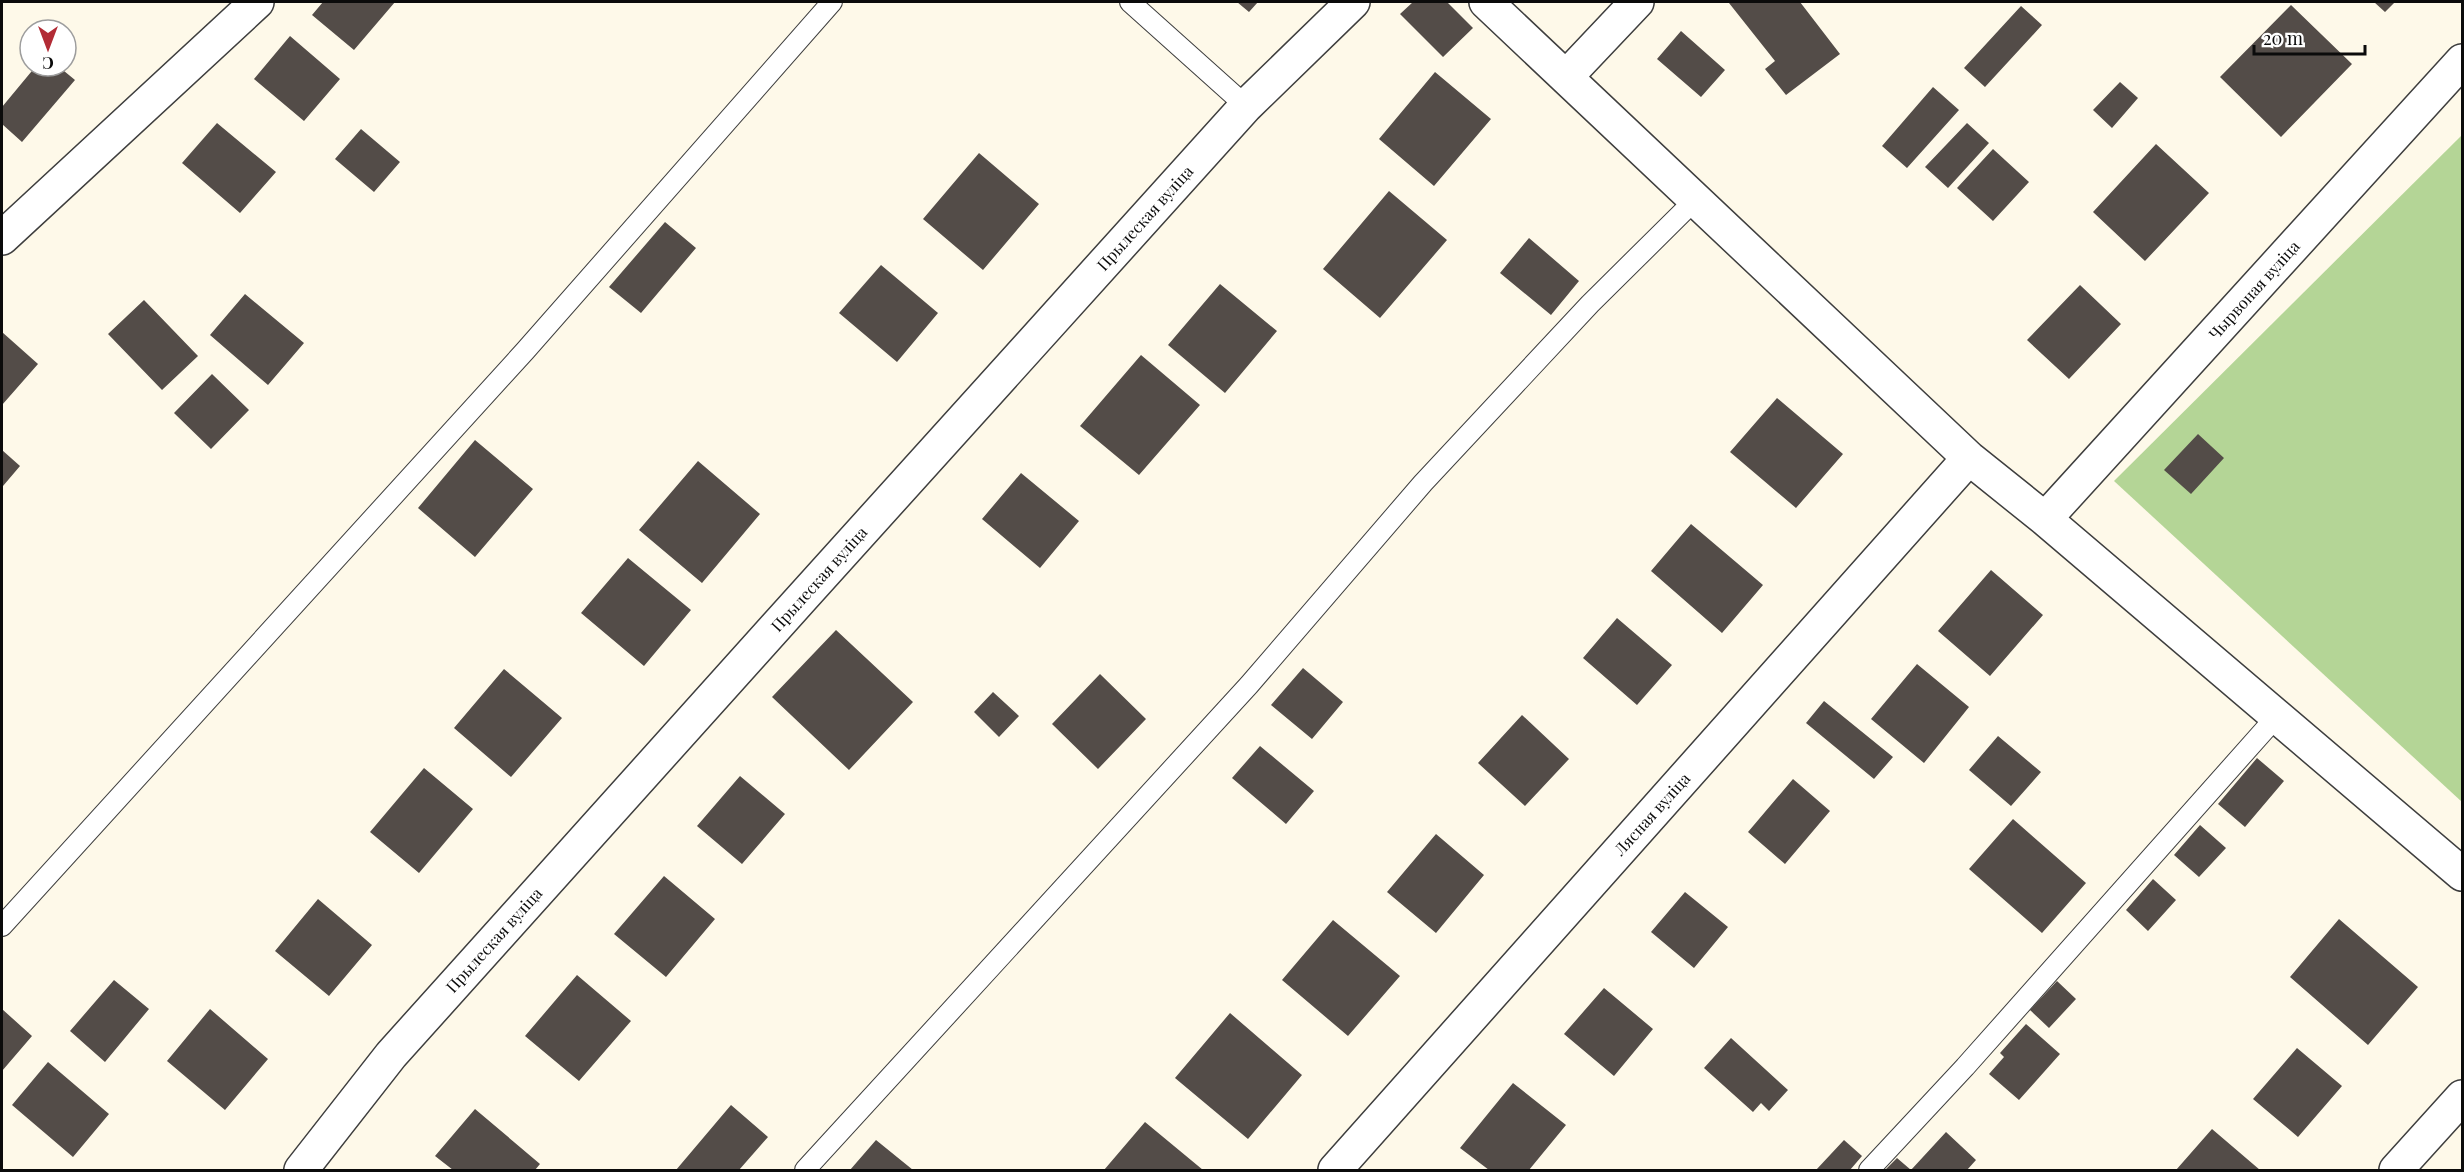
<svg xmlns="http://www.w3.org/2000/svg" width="2464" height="1172" font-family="'Playfair Display',serif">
	<rect width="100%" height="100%" fill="#fef9e9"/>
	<path fill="#b4d596" d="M 2462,135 L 2462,802 L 2114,481 Z"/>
	<path fill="#534c48" d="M 323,2 L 395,2 L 354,50 L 312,15 Z
		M 1237,2 L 1258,2 L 1249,12 Z
		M 1413,2 L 1447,2 L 1473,28 L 1443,57 L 1400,14 Z
		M 1731,2 L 1800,2 L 1840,54 L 1786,95 L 1765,69 L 1775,61 L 1729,3 Z
		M 2374,2 L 2395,2 L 2385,12 Z
		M 2291,5 L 2352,64 L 2281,137 L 2220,77 Z
		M 2021,6 L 2042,25 L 1985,87 L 1964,68 Z
		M 1681,31 L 1725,70 L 1701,97 L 1657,59 Z
		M 290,36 L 340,79 L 304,121 L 254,79 Z
		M 36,66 L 58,66 L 75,80 L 22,142 L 2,124 L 2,107 Z
		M 1435,72 L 1491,119 L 1434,186 L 1379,139 Z
		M 2120,82 L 2138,98 L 2112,128 L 2093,110 Z
		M 1933,87 L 1959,110 L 1907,168 L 1882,146 Z
		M 217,123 L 276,172 L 240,213 L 182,163 Z
		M 1967,123 L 1989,143 L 1948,188 L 1925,167 Z
		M 361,129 L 400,162 L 374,192 L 335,159 Z
		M 2156,144 L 2209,193 L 2145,261 L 2093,212 Z
		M 1993,149 L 2029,182 L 1993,221 L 1957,188 Z
		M 979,153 L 1039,204 L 983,270 L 923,219 Z
		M 1389,191 L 1447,240 L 1380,318 L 1323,269 Z
		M 665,222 L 696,248 L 641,313 L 609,287 Z
		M 1529,238 L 1579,281 L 1551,315 L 1500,273 Z
		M 881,265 L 938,313 L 897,362 L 839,313 Z
		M 1220,284 L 1277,331 L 1225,393 L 1168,345 Z
		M 2080,285 L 2121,324 L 2069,379 L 2027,340 Z
		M 245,294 L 304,343 L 268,385 L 210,335 Z
		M 144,300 L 198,356 L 162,390 L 108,334 Z
		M 2,332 L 38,364 L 2,405 Z
		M 1141,355 L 1200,405 L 1139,475 L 1080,426 Z
		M 212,374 L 249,410 L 211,449 L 174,413 Z
		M 1777,398 L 1843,454 L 1796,508 L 1730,452 Z
		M 2198,434 L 2224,458 L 2191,494 L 2164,470 Z
		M 475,440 L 533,489 L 475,557 L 418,508 Z
		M 2,450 L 20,466 L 3,486 L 2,485 Z
		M 698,461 L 760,514 L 702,583 L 639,530 Z
		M 1021,473 L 1079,521 L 1040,568 L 982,519 Z
		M 1691,524 L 1763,585 L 1722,633 L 1651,571 Z
		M 628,558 L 691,610 L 644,666 L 581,613 Z
		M 1991,570 L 2043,615 L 1990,676 L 1938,631 Z
		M 1617,618 L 1672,665 L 1637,705 L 1583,658 Z
		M 836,630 L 913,702 L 849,770 L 772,697 Z
		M 1917,664 L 1969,707 L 1924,763 L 1871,719 Z
		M 1303,668 L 1343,702 L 1312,739 L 1271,705 Z
		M 504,669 L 562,718 L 511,777 L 454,728 Z
		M 1100,674 L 1146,719 L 1098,769 L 1052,724 Z
		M 993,692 L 1019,716 L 999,737 L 974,712 Z
		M 1824,701 L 1893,757 L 1874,779 L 1806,723 Z
		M 1522,715 L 1569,759 L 1525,806 L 1478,763 Z
		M 1998,736 L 2041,772 L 2011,806 L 1969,770 Z
		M 1260,746 L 1314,791 L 1286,824 L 1232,778 Z
		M 2257,758 L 2284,781 L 2245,827 L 2218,804 Z
		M 424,768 L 473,809 L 419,873 L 370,832 Z
		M 740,776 L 785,814 L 742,864 L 697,826 Z
		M 1793,779 L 1830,811 L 1785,864 L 1748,832 Z
		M 2013,819 L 2086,883 L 2042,933 L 1969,869 Z
		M 2200,825 L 2226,848 L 2199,877 L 2174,855 Z
		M 1436,834 L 1484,875 L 1436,933 L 1387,892 Z
		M 664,876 L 715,919 L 666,977 L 614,934 Z
		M 2153,879 L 2176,900 L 2148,931 L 2126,910 Z
		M 1685,892 L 1728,927 L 1694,968 L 1651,932 Z
		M 318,899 L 372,945 L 329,996 L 275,951 Z
		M 2339,919 L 2418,987 L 2368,1045 L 2290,977 Z
		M 1333,920 L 1400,976 L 1348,1036 L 1282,980 Z
		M 577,975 L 631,1021 L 579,1081 L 525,1036 Z
		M 114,980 L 149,1009 L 105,1062 L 70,1031 Z
		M 2057,981 L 2076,999 L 2049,1028 L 2030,1010 Z
		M 1604,988 L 1653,1029 L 1614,1076 L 1564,1034 Z
		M 2,1009 L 32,1036 L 2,1071 Z
		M 210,1009 L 268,1059 L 225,1110 L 167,1061 Z
		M 1230,1013 L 1302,1075 L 1248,1139 L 1175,1078 Z
		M 2026,1024 L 2060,1054 L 2019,1100 L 1989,1074 L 2004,1057 L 2000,1053 Z
		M 1731,1038 L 1788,1090 L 1769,1111 L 1761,1103 L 1753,1112 L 1704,1068 Z
		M 2297,1048 L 2342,1086 L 2298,1137 L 2253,1099 Z
		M 48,1062 L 109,1114 L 73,1157 L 12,1105 Z
		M 1513,1083 L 1566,1125 L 1529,1170 L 1489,1170 L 1460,1148 Z
		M 731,1105 L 768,1137 L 739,1170 L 676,1170 Z
		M 475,1109 L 540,1164 L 535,1170 L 453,1170 L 435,1156 Z
		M 1145,1122 L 1203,1170 L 1104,1170 Z
		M 2212,1129 L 2260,1170 L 2176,1170 Z
		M 1946,1132 L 1976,1160 L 1967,1170 L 1885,1170 L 1897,1158 L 1911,1170 Z
		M 876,1140 L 913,1170 L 850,1170 Z
		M 1844,1140 L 1862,1156 L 1850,1170 L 1816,1170 Z"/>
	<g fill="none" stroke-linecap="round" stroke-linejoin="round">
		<defs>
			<path id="lane" d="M 1130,2 L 1246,106
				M 2,926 L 525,351 L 832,2
				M 805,1170 L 1249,685 L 1423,483 L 1590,304 L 1696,199
				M 1869,1170 L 1965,1067 L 2277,716"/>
			<path id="street" d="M 1486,2 L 1969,458 L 2045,519 L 2462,874
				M 1566,77 L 1637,2
				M 2,238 L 257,2
				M 2045,519 L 2462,61
				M 301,1170 L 391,1055 L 800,600 L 1246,106 L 1353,2
				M 1335,1170 L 1969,458
				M 2396,1170 L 2462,1097"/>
		</defs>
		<use href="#lane" stroke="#3e3e3e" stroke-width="22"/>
		<use href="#street" stroke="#3e3e3e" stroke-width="36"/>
		<use href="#lane" stroke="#fff" stroke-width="20"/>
		<use href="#street" stroke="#fff" stroke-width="33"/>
	</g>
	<g text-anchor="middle" stroke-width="6" stroke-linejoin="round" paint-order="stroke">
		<g font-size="16" fill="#0b0b0b" stroke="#fff">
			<text transform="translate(1145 218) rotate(-48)" y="6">Прылеская вуліца</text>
			<text transform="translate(2254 290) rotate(-48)" y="6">Чырвоная вуліца</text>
			<text transform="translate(819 579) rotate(-48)" y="6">Прылеская вуліца</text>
			<text transform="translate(1652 814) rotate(-48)" y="6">Лясная вуліца</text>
			<text transform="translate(494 940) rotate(-48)" y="6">Прылеская вуліца</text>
		</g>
	</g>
	<rect width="2464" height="1172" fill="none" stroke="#0b0b0b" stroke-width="6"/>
	<g transform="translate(48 48) rotate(180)"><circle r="28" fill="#ffffff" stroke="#9d9d9d" stroke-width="1.5"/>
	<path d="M0-4.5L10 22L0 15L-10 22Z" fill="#b22b35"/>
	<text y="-9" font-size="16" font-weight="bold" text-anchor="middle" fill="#0b0b0b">С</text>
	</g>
	<path d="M2254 45v9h111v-9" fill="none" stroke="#0b0b0b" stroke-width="3"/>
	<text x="2263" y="45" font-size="18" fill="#0b0b0b" stroke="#ffffff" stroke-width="4.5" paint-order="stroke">20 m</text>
</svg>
